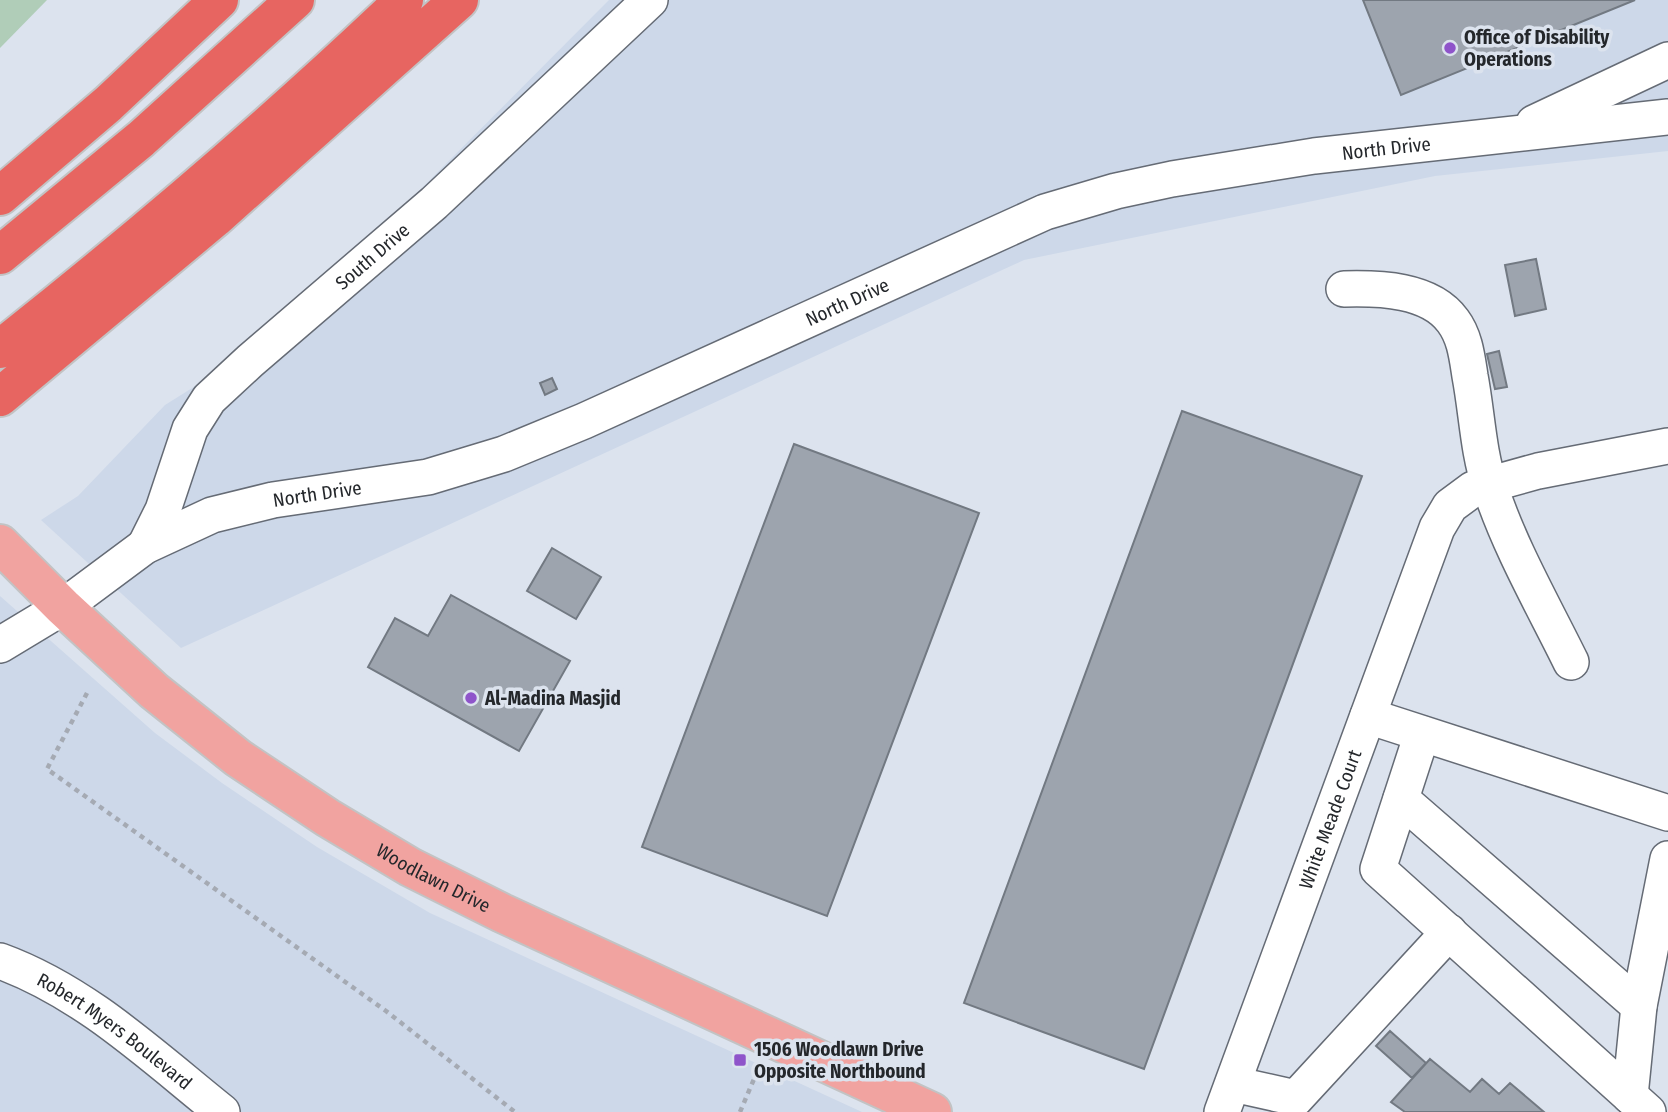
<svg xmlns="http://www.w3.org/2000/svg" width="1668" height="1112" font-family="'Fira Sans Condensed',sans-serif">
	<rect width="100%" height="100%" fill="#dce3ee"/>
	<path fill="#cdd8e9" d="M 609,0 L 1668,0 L 1668,151 L 1435,176 L 1024,260 L 181,648 L 41,520 L 78,496 L 165,405 L 197,385 L 396,214 Z
		M 0,596 L 155,733 L 222,783 L 317,847 L 430,913 L 862,1112 L 0,1112 Z"/>
	<path fill="#b0cdb8" d="M 0,0 L 47,0 L 0,48 Z"/>
	<path fill="#9da4ae" stroke="#727982" stroke-width="2" d="M 1363,0 L 1635,0 L 1401,95 Z
		M 1536,259 L 1546,309 L 1515,316 L 1505,265 Z
		M 1499,351 L 1507,387 L 1495,389 L 1487,354 Z
		M 552,378 L 557,389 L 545,395 L 540,383 Z
		M 1182,411 L 1362,476 L 1144,1069 L 964,1003 Z
		M 794,444 L 979,513 L 827,916 L 642,847 Z
		M 552,548 L 601,577 L 576,619 L 527,591 Z
		M 451,595 L 570,661 L 519,751 L 368,667 L 395,618 L 428,636 Z
		M 1390,1031 L 1426,1063 L 1412,1078 L 1376,1046 Z
		M 1430,1059 L 1470,1092 L 1482,1079 L 1499,1094 L 1510,1083 L 1544,1112 L 1405,1112 L 1391,1102 Z"/>
	<g fill="none" stroke-linecap="round" stroke-linejoin="round">
		<defs>
			<g id="minor">
				<path d="M 1534,123 L 1668,60"/>
				<path d="M 1344,289 C 1379,288 1430,289 1453,321 C 1465,337 1467,357 1470,376 C 1477,413 1478,452 1490,487 C 1510,548 1543,605 1571,662"/>
				<path id="s1" d="M 145,546 L 163,510 L 190,429 L 209,399 L 250,361 L 434,203 L 650,0"/>
				<path id="s2" d="M 0,645 L 63,607 L 145,546 L 212,515 L 273,500 L 428,477 L 504,454 L 584,421 L 1045,212 L 1116,191 L 1172,179 L 1314,156 L 1668,117"/>
				<path d="M 1368,716 L 1668,813"/>
				<path d="M 1422,734 L 1378,869 L 1648,1112"/>
				<path d="M 1401,799 L 1639,1006"/>
				<path id="s3" d="M 0,961 C 85,992 152,1056 222,1112"/>
				<path d="M 1233,1084 L 1296,1098 L 1449,932"/>
				<path d="M 1630,1096 L 1639,1006 L 1668,859"/>
				<path id="s4" d="M 1222,1112 L 1437,528 L 1450,506 L 1473,489 L 1538,471 L 1668,446"/>
			</g>
			<g id="major">
				<path id="s5" d="M 0,544 L 63,607 L 154,691 L 238,758 L 328,818 L 410,867 L 502,913 L 932,1112"/>
			</g>
			<path id="highway" d="M 0,196 L 108,104 L 219,0
				M 0,255 L 141,139 L 295,0
				M 0,349 C 139,239 275,123 404,0
				M 0,397 L 215,218 L 459,0"/>
		</defs>
		<use href="#minor" stroke="#656b75" stroke-width="38"/>
		<use href="#major" stroke="#c2c3c4" stroke-width="42"/>
		<use href="#highway" stroke="#c2c3c4" stroke-width="42"/>
		<path stroke="#a5aab3" stroke-width="4.5" stroke-dasharray="5 5" stroke-linecap="butt" d="M 87,693 L 47,769 L 386,1011 L 515,1112
			M 740,1112 L 754,1079"/>
		<use href="#minor" stroke="#fff" stroke-width="35"/>
		<use href="#major" stroke="#f1a3a0" stroke-width="38"/>
		<use href="#highway" stroke="#e76561" stroke-width="38"/>
	</g>
	<g fill="#8f54ca" stroke="#dce3ee" stroke-width="2.5">
		<circle cx="1450" cy="48" r="7"/>
		<circle cx="471" cy="698" r="7"/>
		<rect x="733" y="1053" width="14" height="14" rx="3.5"/>
	</g>
	<g text-anchor="middle" stroke-width="7" stroke-linejoin="round" paint-order="stroke">
		<g font-size="19" font-weight="bold" fill="#24272b" stroke="#dce3ee" text-anchor="start">
			<text x="1464" y="44">Office of Disability<tspan x="1464" dy="22">Operations</tspan></text>
			<text x="485" y="705">Al-Madina Masjid</text>
			<text x="754" y="1056">1506 Woodlawn Drive<tspan x="754" dy="22">Opposite Northbound</tspan></text>
		</g>
		<g font-size="19" fill="#24272b" stroke="#dce3ee">
			<text dy="7" stroke="none"><textPath href="#s2" startOffset="1489">North Drive</textPath></text>
			<text dy="7" stroke="none"><textPath href="#s1" startOffset="378">South Drive</textPath></text>
			<text dy="7" stroke="none"><textPath href="#s2" startOffset="924">North Drive</textPath></text>
			<text dy="7" stroke="none"><textPath href="#s2" startOffset="357">North Drive</textPath></text>
			<text dy="7" stroke="none"><textPath href="#s4" startOffset="312">White Meade Court</textPath></text>
			<text dy="7" stroke="none"><textPath href="#s5" startOffset="550">Woodlawn Drive</textPath></text>
			<text dy="7" stroke="none"><textPath href="#s3" startOffset="135">Robert Myers Boulevard</textPath></text>
		</g>
	</g>
</svg>
